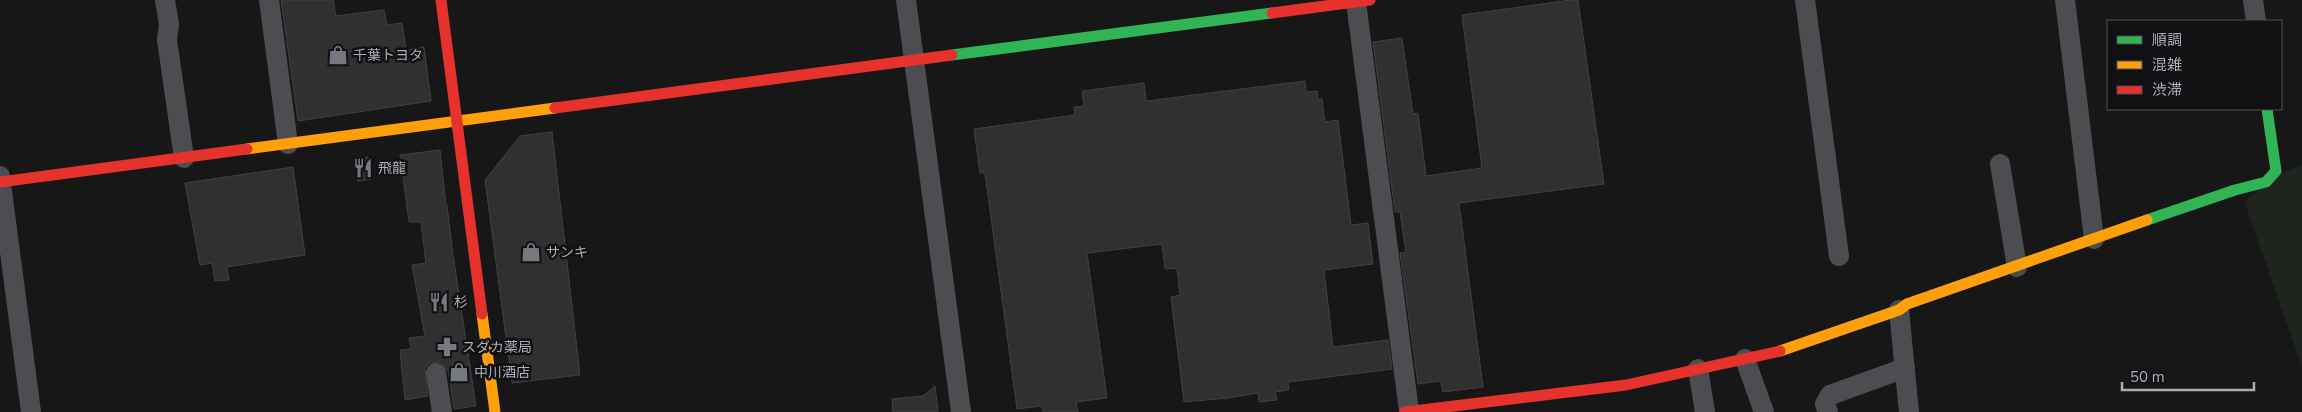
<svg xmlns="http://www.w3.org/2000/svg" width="2302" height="412" font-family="'Nunito Sans','Noto Sans JP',sans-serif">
	<rect width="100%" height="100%" fill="#171717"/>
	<path fill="#1e241e" d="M 2302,165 L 2302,367 L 2244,201 L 2281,173 Z"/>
	<path fill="#303031" stroke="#3f4143" d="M 281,0 L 333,0 L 336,16 L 384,10 L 387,25 L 402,23 L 406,50 L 424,47 L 431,101 L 298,121 Z
		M 1571,0 L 1578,0 L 1604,184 L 1459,203 L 1483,387 L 1443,392 L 1441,381 L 1418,384 L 1400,253 L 1406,252 L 1400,212 L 1395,212 L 1373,42 L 1402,38 L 1413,114 L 1418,113 L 1426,176 L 1482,168 L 1462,15 Z
		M 1305,81 L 1306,92 L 1317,91 L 1318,99 L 1322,99 L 1325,122 L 1338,120 L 1351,225 L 1368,223 L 1373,264 L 1324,270 L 1333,347 L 1388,340 L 1392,369 L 1288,382 L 1289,390 L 1275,392 L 1277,400 L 1259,402 L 1258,393 L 1228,398 L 1184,402 L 1171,297 L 1180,295 L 1177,268 L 1165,269 L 1162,244 L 1087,253 L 1107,398 L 1076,402 L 1078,412 L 1043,412 L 1042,406 L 1017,409 L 985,173 L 980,173 L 974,129 L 1075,115 L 1074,107 L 1084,106 L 1082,91 L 1144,83 L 1146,101 Z
		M 552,132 L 580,375 L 512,383 L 485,180 L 520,136 Z
		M 440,150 L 446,205 L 447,205 L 453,255 L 476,406 L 454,409 L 448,371 L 440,362 L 429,363 L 425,369 L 428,396 L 405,400 L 400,350 L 411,349 L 409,338 L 425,336 L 412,265 L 426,263 L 421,222 L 409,222 L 400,155 Z
		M 368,157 L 371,179 L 358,181 L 355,159 Z
		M 293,167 L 305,255 L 227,267 L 229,280 L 215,281 L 212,263 L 200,265 L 185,183 Z
		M 935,386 L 938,412 L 893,412 L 892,399 L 923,396 Z"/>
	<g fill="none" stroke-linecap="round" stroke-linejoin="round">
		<path stroke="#4b4d50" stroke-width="20" d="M 165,0 L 169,24 L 167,40 L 184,158
			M 269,0 L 288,144
			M 906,0 L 961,412
			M 1805,0 L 1839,256
			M 2065,0 L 2094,239
			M 2253,0 L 2256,21
			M 1356,2 L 1409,411
			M 2000,164 L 2017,267
			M 0,176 L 31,412
			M 1899,310 L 1909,412
			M 1745,359 L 1764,412
			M 1698,369 L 1705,412
			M 436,373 L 442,412
			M 1828,412 L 1825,404 L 1830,395 L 1905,368"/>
		<path stroke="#30b455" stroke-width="11" d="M 952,55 L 1272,13
			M 2147,220 L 2235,190 L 2266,182 L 2276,171 L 2267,109"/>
		<path stroke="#ff9f0a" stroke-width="11" d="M 247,149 L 555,108
			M 482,314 L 495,412
			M 1780,351 L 1899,310 L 1907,304 L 2147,220"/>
		<path stroke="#e5322d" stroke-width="11" d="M 441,0 L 482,314
			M 1272,13 L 1370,0
			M 555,108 L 952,55
			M 0,182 L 247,149
			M 1405,412 L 1626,385 L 1780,351"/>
	</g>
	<defs>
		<symbol id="shop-bare" viewBox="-9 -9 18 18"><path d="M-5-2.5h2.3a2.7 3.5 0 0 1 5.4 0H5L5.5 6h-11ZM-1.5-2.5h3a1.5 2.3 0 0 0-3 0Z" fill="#76797f" stroke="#111113" stroke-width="2.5" paint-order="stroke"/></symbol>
		<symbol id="restaurant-bare" viewBox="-9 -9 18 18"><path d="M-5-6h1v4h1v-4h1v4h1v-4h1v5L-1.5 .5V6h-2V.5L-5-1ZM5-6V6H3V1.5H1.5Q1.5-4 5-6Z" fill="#76797f" stroke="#111113" stroke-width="2.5" paint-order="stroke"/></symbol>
		<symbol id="pharmacy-bare" viewBox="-9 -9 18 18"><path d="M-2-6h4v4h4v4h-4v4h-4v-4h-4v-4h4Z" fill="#76797f" stroke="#111113" stroke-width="2.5" paint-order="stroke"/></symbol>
	</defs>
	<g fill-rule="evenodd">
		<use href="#shop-bare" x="324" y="41" width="28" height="28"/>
		<use href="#restaurant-bare" x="349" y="154" width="28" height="28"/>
		<use href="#shop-bare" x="517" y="238" width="28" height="28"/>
		<use href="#restaurant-bare" x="425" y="288" width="28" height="28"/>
		<use href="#pharmacy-bare" x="433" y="333" width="28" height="28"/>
		<use href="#shop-bare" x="445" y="358" width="28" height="28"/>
	</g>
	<g text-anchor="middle" stroke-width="5" stroke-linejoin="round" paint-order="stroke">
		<g font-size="14" fill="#a9aeb7" stroke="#111113" text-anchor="start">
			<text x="353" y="60">千葉トヨタ</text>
			<text x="378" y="173">飛龍</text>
			<text x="546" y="257">サンキ</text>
			<text x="454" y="307">杉</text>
			<text x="462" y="352">スダカ薬局</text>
			<text x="474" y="377">中川酒店</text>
		</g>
	</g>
	<rect x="2107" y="20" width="175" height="90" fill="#111113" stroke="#4e5055"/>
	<rect x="2117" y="36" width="25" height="8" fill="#30b455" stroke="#4e5055"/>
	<text x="2152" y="45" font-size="15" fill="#a9aeb7">順調</text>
	<rect x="2117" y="61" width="25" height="8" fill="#ff9f0a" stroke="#4e5055"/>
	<text x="2152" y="70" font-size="15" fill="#a9aeb7">混雑</text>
	<rect x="2117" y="86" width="25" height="8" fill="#e5322d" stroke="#4e5055"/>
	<text x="2152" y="95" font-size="15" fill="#a9aeb7">渋滞</text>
	<path d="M2122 382v8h132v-8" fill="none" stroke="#a9aeb7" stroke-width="2.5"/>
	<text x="2130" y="382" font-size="15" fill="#a9aeb7" stroke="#111113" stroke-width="4" paint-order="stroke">50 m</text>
</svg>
